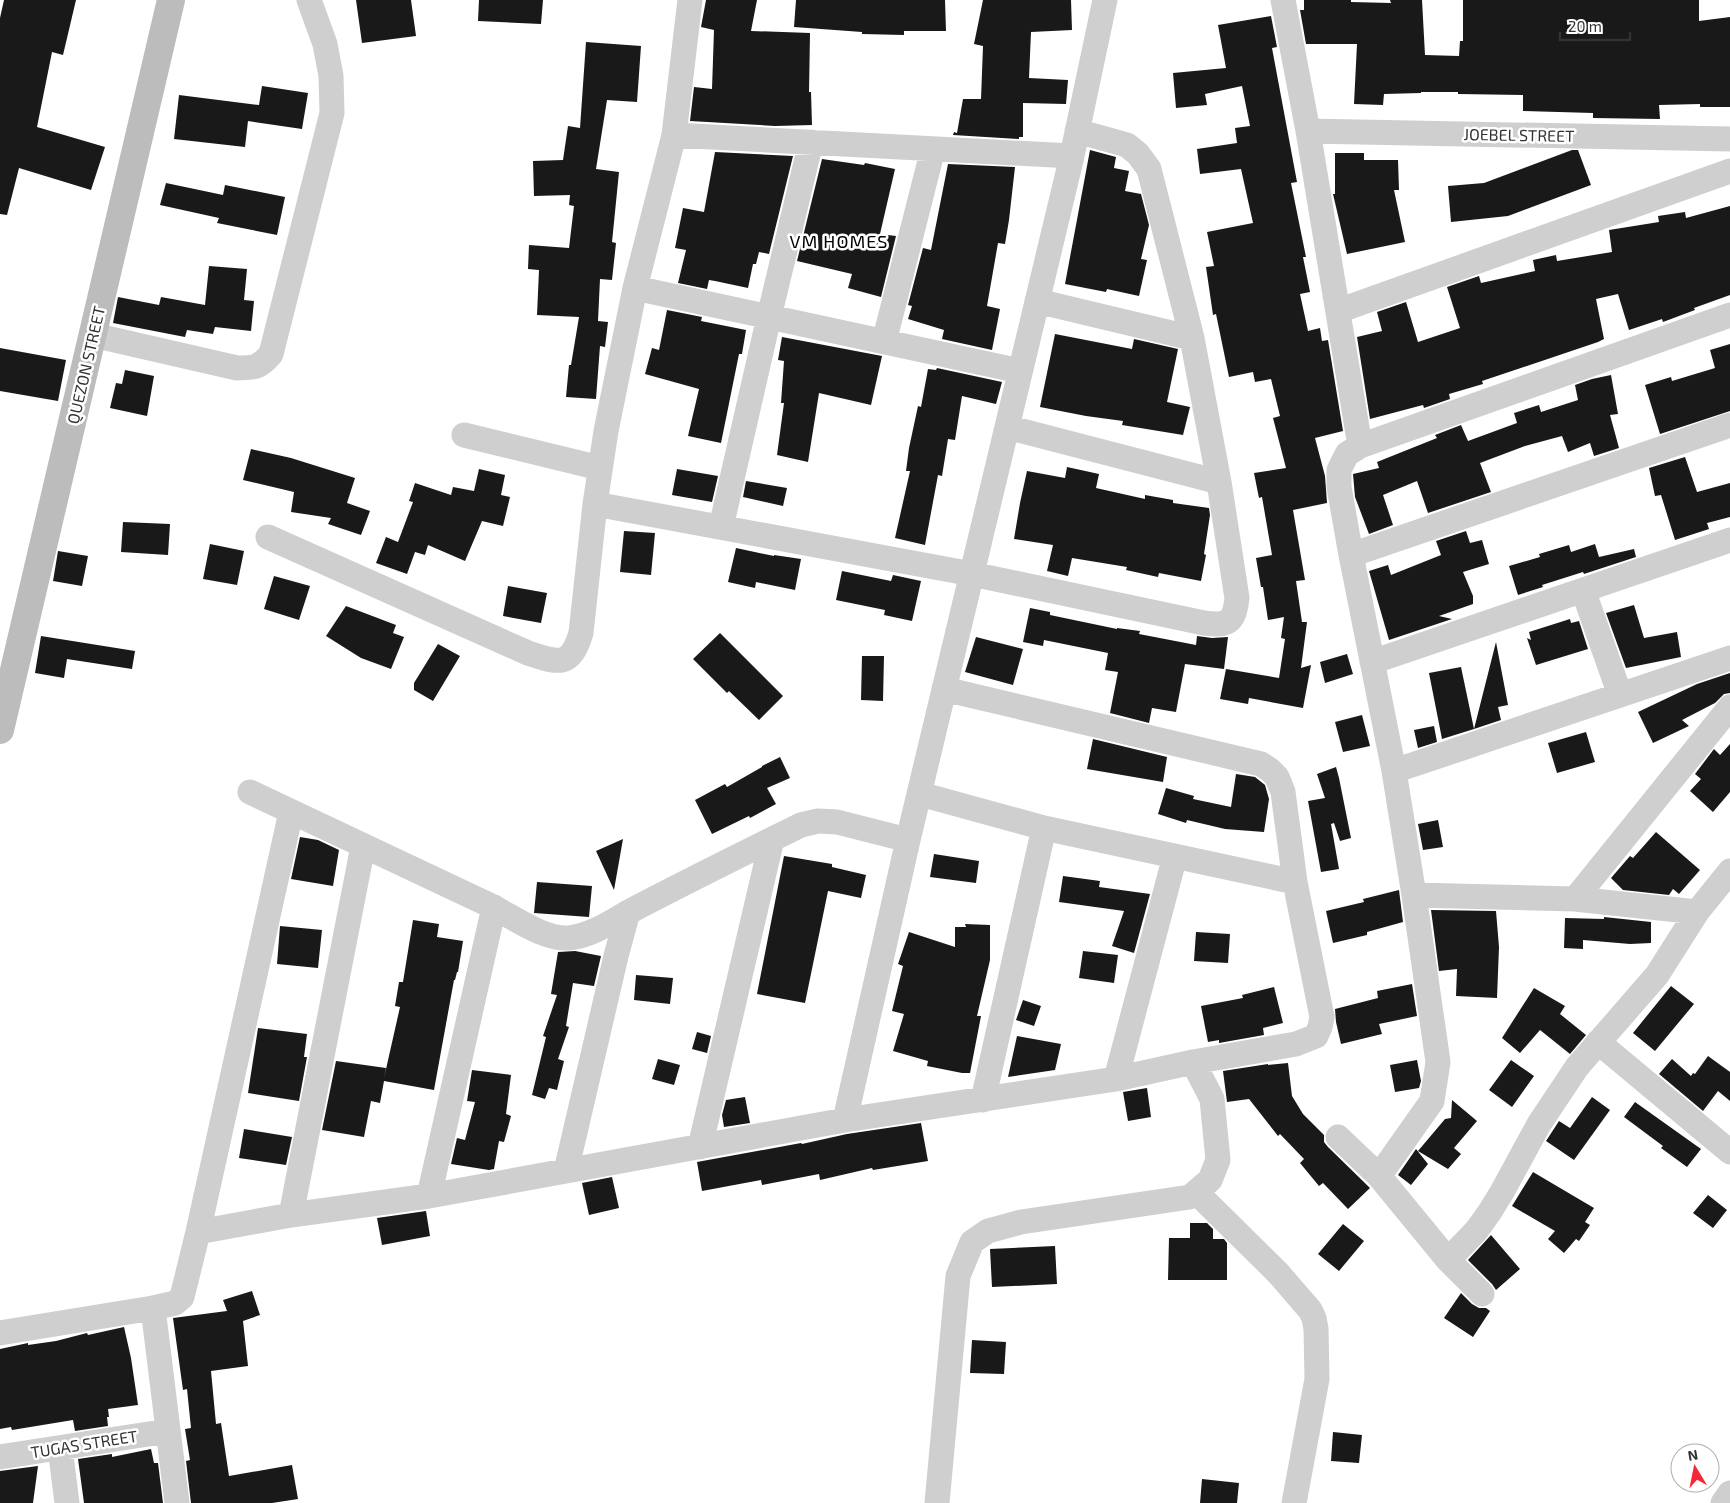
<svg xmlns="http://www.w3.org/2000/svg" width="1730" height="1503" font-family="'Exo 2',sans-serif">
	<rect width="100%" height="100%" fill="#fff"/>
	<path fill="#191919" d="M 4,0 L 76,0 L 63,55 L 52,52 L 37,127 L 105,147 L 91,190 L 19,168 L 7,215 L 0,214 L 0,18 Z
		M 356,0 L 411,0 L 416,36 L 362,43 Z
		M 479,0 L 543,0 L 541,24 L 478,21 Z
		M 706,0 L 757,0 L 751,31 L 810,33 L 809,92 L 811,92 L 812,125 L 775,126 L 690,121 L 694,87 L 712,89 L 714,30 L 701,27 Z
		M 796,0 L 945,0 L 946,31 L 904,31 L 904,35 L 862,34 L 862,32 L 794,27 Z
		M 983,0 L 1071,0 L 1072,30 L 1031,32 L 1029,78 L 1068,80 L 1066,104 L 1023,103 L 1023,137 L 1019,137 L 1019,139 L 953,135 L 954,132 L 957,133 L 963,99 L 981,99 L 983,46 L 974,44 Z
		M 1304,0 L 1351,0 L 1351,2 L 1391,3 L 1390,0 L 1422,0 L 1425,55 L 1459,56 L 1460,41 L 1463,41 L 1463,0 L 1699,0 L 1699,21 L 1730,17 L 1730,107 L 1700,107 L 1700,104 L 1659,105 L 1660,119 L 1593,118 L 1593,113 L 1523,111 L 1523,95 L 1458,94 L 1458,92 L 1421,92 L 1421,93 L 1384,94 L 1383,105 L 1354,104 L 1357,44 L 1306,44 L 1300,10 L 1304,10 Z
		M 1271,16 L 1277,47 L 1272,48 L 1297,182 L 1291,183 L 1306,257 L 1303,257 L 1310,292 L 1300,294 L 1308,331 L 1320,328 L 1322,341 L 1328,340 L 1343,431 L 1315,438 L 1325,476 L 1327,503 L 1293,510 L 1305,580 L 1296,581 L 1302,622 L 1307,622 L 1301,668 L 1311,665 L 1303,708 L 1249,698 L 1248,704 L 1220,699 L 1226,669 L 1279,678 L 1285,639 L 1281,638 L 1284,617 L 1268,620 L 1263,587 L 1261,587 L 1256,558 L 1272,555 L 1262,497 L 1259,498 L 1254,473 L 1286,468 L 1273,418 L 1280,416 L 1271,379 L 1255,382 L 1253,372 L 1229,377 L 1216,314 L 1213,315 L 1206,267 L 1214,266 L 1207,232 L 1253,223 L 1241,169 L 1200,174 L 1197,149 L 1237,143 L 1235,128 L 1250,126 L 1242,86 L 1205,94 L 1207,105 L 1176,108 L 1173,73 L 1226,68 L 1218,25 Z
		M 586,42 L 641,46 L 637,102 L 607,100 L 596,169 L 619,172 L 612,242 L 616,243 L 612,280 L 600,279 L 598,321 L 608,322 L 605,347 L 600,346 L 596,399 L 566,397 L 569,365 L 571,365 L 579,317 L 537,315 L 539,270 L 528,269 L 529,245 L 569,248 L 574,206 L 569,205 L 570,195 L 534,196 L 533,161 L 563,160 L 568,126 L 580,128 Z
		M 262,86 L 308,93 L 302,129 L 248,121 L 245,147 L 174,139 L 179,95 L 259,105 Z
		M 1090,150 L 1116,157 L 1114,168 L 1129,171 L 1125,191 L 1141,194 L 1149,225 L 1141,259 L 1147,260 L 1139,296 L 1107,289 L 1106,292 L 1065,284 Z
		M 1572,150 L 1578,150 L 1591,185 L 1508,216 L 1451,222 L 1448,186 L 1484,183 Z
		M 715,152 L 793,156 L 769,254 L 759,252 L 756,264 L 753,264 L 748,288 L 715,281 L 709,280 L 707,289 L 678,283 L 686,250 L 675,248 L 683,208 L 704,212 Z
		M 1335,153 L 1364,153 L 1364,160 L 1398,160 L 1399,190 L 1394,190 L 1405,242 L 1347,254 L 1333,194 L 1335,194 Z
		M 822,159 L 864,165 L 865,163 L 895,169 L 880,234 L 896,236 L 881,297 L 848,288 L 852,274 L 797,261 Z
		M 948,164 L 1015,167 L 1009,220 L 1005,244 L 998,243 L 987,306 L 1000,309 L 992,350 L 942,339 L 944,330 L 908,319 L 912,306 L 908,305 L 923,248 L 931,250 Z
		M 166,183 L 223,195 L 225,185 L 285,197 L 277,235 L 217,223 L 219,218 L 160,205 Z
		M 1730,206 L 1730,295 L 1694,308 L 1695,310 L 1663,322 L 1662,319 L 1629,330 L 1618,294 L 1596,299 L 1604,339 L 1598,342 L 1482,381 L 1483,384 L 1449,394 L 1450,399 L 1424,408 L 1423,405 L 1370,419 L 1357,337 L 1382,331 L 1377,312 L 1406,302 L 1418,342 L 1460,328 L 1447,287 L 1479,276 L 1481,283 L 1535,271 L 1533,260 L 1556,255 L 1557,261 L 1612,252 L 1609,230 L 1659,222 L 1658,216 L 1685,212 L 1686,218 Z
		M 209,266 L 247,269 L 244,300 L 254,301 L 251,331 L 215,327 L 213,334 L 187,330 L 185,337 L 113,323 L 118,297 L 159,305 L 161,297 L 205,305 Z
		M 667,310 L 702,317 L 701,321 L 746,330 L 742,354 L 739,354 L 721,443 L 688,436 L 699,389 L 645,374 L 652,348 L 659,350 Z
		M 1055,334 L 1132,349 L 1134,339 L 1178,349 L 1167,402 L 1190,407 L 1183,435 L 1122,425 L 1123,421 L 1086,416 L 1040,407 Z
		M 782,337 L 882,356 L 871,405 L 819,393 L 808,462 L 777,455 L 784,403 L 781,403 L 784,361 L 778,360 Z
		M 1730,344 L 1730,411 L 1660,434 L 1645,385 L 1671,377 L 1672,381 L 1715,368 L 1710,350 Z
		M 0,348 L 66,360 L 58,401 L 0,391 Z
		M 937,368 L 1002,382 L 996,404 L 962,396 L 955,440 L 948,439 L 942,476 L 938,475 L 925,545 L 895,538 L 910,471 L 906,471 L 909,448 L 918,406 L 921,407 L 928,369 L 936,370 Z
		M 125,370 L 154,376 L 147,416 L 110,408 L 116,383 L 122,384 Z
		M 1611,375 L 1618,414 L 1610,415 L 1619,448 L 1594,456 L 1590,443 L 1568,452 L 1562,436 L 1525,446 L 1480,463 L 1491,492 L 1428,513 L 1417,481 L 1383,495 L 1393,525 L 1369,534 L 1355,497 L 1353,474 L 1379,468 L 1377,462 L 1437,438 L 1435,435 L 1461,425 L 1468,441 L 1517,423 L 1514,413 L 1539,405 L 1541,412 L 1578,400 L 1575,385 L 1592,379 Z
		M 251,449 L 291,458 L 355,478 L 347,503 L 370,511 L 361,535 L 328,524 L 331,518 L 291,512 L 294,492 L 243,480 Z
		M 1685,457 L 1697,492 L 1730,483 L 1730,517 L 1707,523 L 1709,529 L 1675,540 L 1661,495 L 1655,496 L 1649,468 Z
		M 1067,467 L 1099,474 L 1096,488 L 1145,499 L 1145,495 L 1173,500 L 1173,503 L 1209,508 L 1210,515 L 1204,554 L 1206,555 L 1201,581 L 1159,573 L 1158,577 L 1126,570 L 1127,567 L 1072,558 L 1068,576 L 1047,571 L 1053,545 L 1014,539 L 1020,503 L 1027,471 L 1065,478 Z
		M 479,469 L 505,475 L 501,495 L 510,497 L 503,526 L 482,521 L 465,561 L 428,545 L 425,555 L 415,552 L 407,574 L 376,563 L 386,537 L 398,542 L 413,502 L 409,501 L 415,483 L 451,495 L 453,487 L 474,491 Z
		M 677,469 L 718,476 L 712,502 L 672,495 Z
		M 746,481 L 787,488 L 783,506 L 743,497 Z
		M 123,522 L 170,524 L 168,555 L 121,552 Z
		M 624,531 L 655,533 L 651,575 L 620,572 Z
		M 1466,531 L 1470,543 L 1482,540 L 1489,564 L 1463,572 L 1473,596 L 1473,604 L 1439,616 L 1452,619 L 1389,640 L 1369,571 L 1388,565 L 1391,575 L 1441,555 L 1436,541 Z
		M 210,544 L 244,551 L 237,585 L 203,579 Z
		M 1595,544 L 1599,557 L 1634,549 L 1636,557 L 1584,574 L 1583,572 L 1542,585 L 1543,587 L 1518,595 L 1509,566 L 1540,557 L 1539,554 L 1569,545 L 1571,552 Z
		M 736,548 L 774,556 L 774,555 L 801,559 L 795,590 L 756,582 L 755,588 L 728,582 Z
		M 58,551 L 88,556 L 82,586 L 53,581 Z
		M 842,571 L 891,581 L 893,575 L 921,581 L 912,621 L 884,615 L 885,610 L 836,600 Z
		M 274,576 L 310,586 L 299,620 L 264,609 Z
		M 508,586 L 547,593 L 541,623 L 503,616 Z
		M 1634,605 L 1644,638 L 1677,632 L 1681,657 L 1626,668 L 1606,613 Z
		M 346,606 L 396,625 L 393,633 L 404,637 L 391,669 L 361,658 L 326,636 Z
		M 1030,608 L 1050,612 L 1050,615 L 1117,629 L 1117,628 L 1140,631 L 1139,634 L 1196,645 L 1197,636 L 1212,638 L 1228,637 L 1224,669 L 1185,664 L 1176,712 L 1152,708 L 1149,723 L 1110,713 L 1118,672 L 1105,670 L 1108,653 L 1044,640 L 1043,646 L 1023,642 Z
		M 1570,619 L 1571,623 L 1579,621 L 1588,649 L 1536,665 L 1527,638 L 1531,640 L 1529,632 Z
		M 720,633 L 783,696 L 759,720 L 729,691 L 727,693 L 693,659 Z
		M 41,636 L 135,651 L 132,669 L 67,659 L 64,678 L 35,673 Z
		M 976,637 L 1023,649 L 1013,685 L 965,672 Z
		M 1496,642 L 1508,705 L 1498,707 L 1501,720 L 1474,729 Z
		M 438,644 L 460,656 L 433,701 L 414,690 L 414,683 Z
		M 1347,654 L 1353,674 L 1325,683 L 1320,662 Z
		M 862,656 L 884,656 L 883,701 L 861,700 Z
		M 1461,667 L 1474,729 L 1442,739 L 1429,673 Z
		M 1730,673 L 1730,693 L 1724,694 L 1715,703 L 1682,720 L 1689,726 L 1653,743 L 1638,712 L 1697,684 Z
		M 1362,715 L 1370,746 L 1343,752 L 1335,722 Z
		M 1434,726 L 1437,742 L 1418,748 L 1414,730 Z
		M 1586,732 L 1595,762 L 1557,773 L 1548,743 Z
		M 1093,739 L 1167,757 L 1163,782 L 1087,769 Z
		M 1730,744 L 1730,792 L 1713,812 L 1690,791 L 1701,779 L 1695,774 L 1714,749 L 1720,755 Z
		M 780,757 L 790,778 L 767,788 L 776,804 L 750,818 L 749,816 L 712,834 L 695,800 L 725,784 L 727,787 L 762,767 L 762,766 Z
		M 1336,767 L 1339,778 L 1351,838 L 1340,841 L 1334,823 L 1331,824 L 1339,869 L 1321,872 L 1308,801 L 1325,798 L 1317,774 Z
		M 1236,774 L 1255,777 L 1265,785 L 1269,799 L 1264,832 L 1225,829 L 1187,820 L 1186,823 L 1158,814 L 1166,788 L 1194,796 L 1193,799 L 1231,807 Z
		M 1438,820 L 1443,847 L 1423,850 L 1418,824 Z
		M 1656,832 L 1700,870 L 1679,894 L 1673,889 L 1669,895 L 1623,890 L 1611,878 L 1630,856 L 1633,858 Z
		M 300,837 L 318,840 L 339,850 L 333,886 L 291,879 Z
		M 623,839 L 614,890 L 596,851 Z
		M 934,854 L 979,861 L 976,883 L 930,877 Z
		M 784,856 L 832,864 L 832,867 L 866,875 L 861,898 L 828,891 L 805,1003 L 757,994 Z
		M 1063,876 L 1100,881 L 1099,887 L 1150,894 L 1134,953 L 1112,946 L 1124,911 L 1059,902 Z
		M 537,882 L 592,886 L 589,917 L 534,913 Z
		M 1399,890 L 1403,922 L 1367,932 L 1367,935 L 1333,943 L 1326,911 L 1364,902 L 1363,899 Z
		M 1431,910 L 1496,911 L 1499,947 L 1497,998 L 1456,996 L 1457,969 L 1439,971 Z
		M 1604,917 L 1651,922 L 1651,943 L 1630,944 L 1583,940 L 1583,949 L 1564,948 L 1565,918 L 1604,919 Z
		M 413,920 L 439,924 L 437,937 L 463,941 L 458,972 L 457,972 L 455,980 L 454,980 L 434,1090 L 384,1081 L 380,1103 L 371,1101 L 364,1137 L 322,1130 L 336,1061 L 386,1068 L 384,1078 L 400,1007 L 395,1006 L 399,982 L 403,982 Z
		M 965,924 L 990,925 L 990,960 L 977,1016 L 981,1016 L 970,1073 L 962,1073 L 927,1066 L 928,1061 L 893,1051 L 904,1014 L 892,1011 L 903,966 L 898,964 L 909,932 L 955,947 L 955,927 L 966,927 Z
		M 280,926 L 322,930 L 318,968 L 277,964 Z
		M 1196,932 L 1230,934 L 1228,963 L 1194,961 Z
		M 575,951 L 601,956 L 594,986 L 573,983 L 566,1026 L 569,1027 L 558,1059 L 564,1061 L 557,1090 L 549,1088 L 545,1099 L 532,1095 L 546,1037 L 543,1036 L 557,995 L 551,994 L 558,952 Z
		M 1083,951 L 1118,955 L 1114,983 L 1079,978 Z
		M 636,975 L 673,978 L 670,1004 L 634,1000 Z
		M 1412,984 L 1417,1016 L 1379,1024 L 1382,1034 L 1341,1044 L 1336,1022 L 1335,1009 L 1378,998 L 1377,991 Z
		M 1671,986 L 1694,1004 L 1655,1051 L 1633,1033 Z
		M 1274,987 L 1283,1023 L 1263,1028 L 1264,1035 L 1219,1043 L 1219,1040 L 1208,1042 L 1201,1006 L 1243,998 L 1242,995 Z
		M 1534,988 L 1565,1006 L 1560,1014 L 1586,1035 L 1570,1054 L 1540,1030 L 1520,1053 L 1502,1038 Z
		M 1023,1000 L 1041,1006 L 1034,1026 L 1016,1020 Z
		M 258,1028 L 307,1034 L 304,1057 L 307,1057 L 299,1101 L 248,1093 Z
		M 697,1032 L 711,1036 L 707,1053 L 692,1049 Z
		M 1017,1036 L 1061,1044 L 1055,1070 L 1008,1077 Z
		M 1708,1056 L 1730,1072 L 1730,1101 L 1718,1091 L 1703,1111 L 1659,1074 L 1672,1059 L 1691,1076 L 1693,1073 L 1695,1074 Z
		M 658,1059 L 680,1065 L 674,1085 L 652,1079 Z
		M 1417,1060 L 1421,1081 L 1419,1088 L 1395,1092 L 1390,1065 Z
		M 1511,1060 L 1534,1076 L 1512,1107 L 1489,1090 Z
		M 1288,1063 L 1292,1096 L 1303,1114 L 1324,1135 L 1324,1142 L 1328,1147 L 1370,1188 L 1348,1209 L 1323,1183 L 1319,1186 L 1300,1163 L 1304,1159 L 1280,1134 L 1278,1136 L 1249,1099 L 1227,1102 L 1223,1071 L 1268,1064 L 1268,1065 Z
		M 472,1070 L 511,1075 L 506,1114 L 511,1116 L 504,1142 L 499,1141 L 494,1169 L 489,1170 L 451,1164 L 457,1138 L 465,1140 L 475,1102 L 467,1101 Z
		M 1147,1088 L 1151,1117 L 1128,1121 L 1123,1092 Z
		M 745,1097 L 750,1123 L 724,1127 L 722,1115 L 726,1100 Z
		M 1592,1097 L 1610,1110 L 1574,1160 L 1546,1141 L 1559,1121 L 1570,1128 Z
		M 1452,1100 L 1477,1121 L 1454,1148 L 1461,1154 L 1448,1169 L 1418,1151 L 1445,1119 L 1451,1118 Z
		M 1635,1102 L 1701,1149 L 1687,1167 L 1661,1148 L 1663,1146 L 1624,1117 Z
		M 921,1123 L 928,1161 L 873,1170 L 872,1168 L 820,1180 L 819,1174 L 762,1185 L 761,1180 L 702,1191 L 697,1162 L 801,1143 L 802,1144 L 847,1134 Z
		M 244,1129 L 292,1137 L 286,1165 L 239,1158 Z
		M 1416,1149 L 1428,1164 L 1411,1185 L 1398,1175 Z
		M 1533,1172 L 1594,1208 L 1585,1222 L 1590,1225 L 1579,1241 L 1576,1239 L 1564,1253 L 1548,1239 L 1555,1231 L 1512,1206 Z
		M 612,1177 L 619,1208 L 589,1215 L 582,1183 Z
		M 1708,1195 L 1727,1210 L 1713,1228 L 1693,1213 Z
		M 426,1211 L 430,1236 L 382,1245 L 377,1218 Z
		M 1190,1223 L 1207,1223 L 1213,1229 L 1213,1239 L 1224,1239 L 1227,1243 L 1227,1280 L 1168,1280 L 1169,1238 L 1190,1238 Z
		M 1343,1224 L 1364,1241 L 1339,1271 L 1318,1254 Z
		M 1491,1235 L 1520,1269 L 1496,1290 L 1492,1284 L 1468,1260 Z
		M 1055,1246 L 1057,1284 L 992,1287 L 990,1249 Z
		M 252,1291 L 260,1315 L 243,1321 L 248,1366 L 211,1371 L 216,1424 L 221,1423 L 229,1476 L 292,1465 L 298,1499 L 272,1503 L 191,1503 L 186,1461 L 190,1460 L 185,1429 L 191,1428 L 187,1389 L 183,1390 L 173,1318 L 227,1311 L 223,1300 Z
		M 1461,1293 L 1472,1304 L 1479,1308 L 1486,1308 L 1490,1311 L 1473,1337 L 1444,1318 Z
		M 124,1327 L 131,1358 L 138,1405 L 108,1409 L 109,1417 L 107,1417 L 108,1426 L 75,1431 L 73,1420 L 12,1430 L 11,1427 L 0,1429 L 0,1349 L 28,1343 L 28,1345 L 56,1341 L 87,1333 L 88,1335 Z
		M 972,1340 L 1006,1342 L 1004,1374 L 970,1373 Z
		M 1333,1432 L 1362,1435 L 1359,1463 L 1331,1461 Z
		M 151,1449 L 154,1463 L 158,1463 L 163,1503 L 84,1503 L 78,1459 L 112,1454 L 112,1457 Z
		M 38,1466 L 33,1503 L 0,1503 L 0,1471 Z
		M 1202,1479 L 1239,1483 L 1237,1503 L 1200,1503 Z"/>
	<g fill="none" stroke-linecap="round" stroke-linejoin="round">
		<path stroke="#cfcfcf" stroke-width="25" d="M 1283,0 L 1308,131 L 1360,446
			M 1308,131 L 1730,139
			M 674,135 L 1072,156
			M 635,288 L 1020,371
			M 1037,301 L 1192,338
			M 1338,311 L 1730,171
			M 93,335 L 237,368 C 254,368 259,368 271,354 L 332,113 L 331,76 L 325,44 L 309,0
			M 884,342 L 933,149
			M 1007,427 L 1219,482
			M 464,435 L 600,468
			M 595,504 L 972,574 L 1204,623 C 1228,626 1234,623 1237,598 L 1219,482 L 1192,338 L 1149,169 L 1138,154 L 1127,145 L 1077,131
			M 721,527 L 769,317 L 811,142
			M 268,537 L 528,653 C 559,663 570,668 581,633 L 595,504 L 606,431 L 635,288 L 674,135 L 690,0
			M 1351,555 L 1730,425
			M 1583,590 L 1620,695
			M 1372,662 L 1730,540
			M 1394,771 L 1730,658
			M 250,792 C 327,829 405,865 483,902 C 508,913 542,940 569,938 C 595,935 616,918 638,907 C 692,879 746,852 801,825 L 818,821 L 837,822 L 908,840
			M 920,794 L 1044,828 L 1295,882
			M 1414,895 L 1575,899 L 1697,912
			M 1575,899 L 1730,707
			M 1598,1042 L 1730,1152
			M 1116,1079 L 1175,856
			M 983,1100 L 1044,828
			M 845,1120 L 908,840 L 1072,156 L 1105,0
			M 1338,1137 L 1379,1176 L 1448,1260
			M 700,1147 L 772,839
			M 566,1171 L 616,956 L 628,912
			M 1379,1176 L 1432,1101 L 1438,1062 L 1414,895 L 1394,771 L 1351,555 L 1339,487 L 1339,470 L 1347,454 L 1360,446 L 1730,315
			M 1196,1192 L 1278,1273 L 1310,1310 L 1314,1318 L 1316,1329 L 1317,1379 L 1294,1503
			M 429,1196 L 494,907
			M 291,1215 L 363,846
			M 198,1232 L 291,1215 L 429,1196 L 845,1120 L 1116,1079 L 1193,1062 L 1296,1044 L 1316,1036 L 1320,1027 L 1322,1017 L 1295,882 L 1283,792 L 1277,777 L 1270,770 L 1261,764 L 944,689
			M 1482,1294 L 1448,1260 L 1476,1231 L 1489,1213 L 1502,1192 L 1539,1124 L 1577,1067 L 1657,975 L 1697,912 L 1730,871
			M 153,1308 L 177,1503
			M 0,1333 L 153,1308 L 175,1303 L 182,1297 L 198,1232 L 291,812
			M 60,1448 L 67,1503
			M 0,1457 L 168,1431
			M 937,1503 L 958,1276 L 972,1242 L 988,1231 L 1021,1222 L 1190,1197 L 1210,1180 L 1218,1160 L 1212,1099 L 1193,1062
			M 1723,1503 L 1730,1493"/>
		<path stroke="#bcbcbc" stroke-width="28" d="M 0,730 L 171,0"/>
	</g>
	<g text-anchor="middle" stroke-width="5" stroke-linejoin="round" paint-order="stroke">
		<g font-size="16" fill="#323232" stroke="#fff">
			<text transform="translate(1519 135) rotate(1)" y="6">JOEBEL STREET</text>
			<text transform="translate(86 365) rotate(-77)" y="6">QUEZON STREET</text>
			<text transform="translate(84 1444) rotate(-9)" y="6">TUGAS STREET</text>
		</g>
		<g font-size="18" letter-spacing="1" fill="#000" stroke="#fff">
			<text x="839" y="248">VM HOMES</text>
		</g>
	</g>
	<g transform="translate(1695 1468) rotate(350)"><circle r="24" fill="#ffffff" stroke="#adadad"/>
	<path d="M0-4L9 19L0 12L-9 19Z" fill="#f62738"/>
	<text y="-8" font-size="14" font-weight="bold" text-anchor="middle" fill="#323232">N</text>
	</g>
	<path d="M1560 32v8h70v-8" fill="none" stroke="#323232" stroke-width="2.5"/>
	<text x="1568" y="32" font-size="15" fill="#323232" stroke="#ffffff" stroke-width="4" paint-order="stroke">20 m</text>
</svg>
